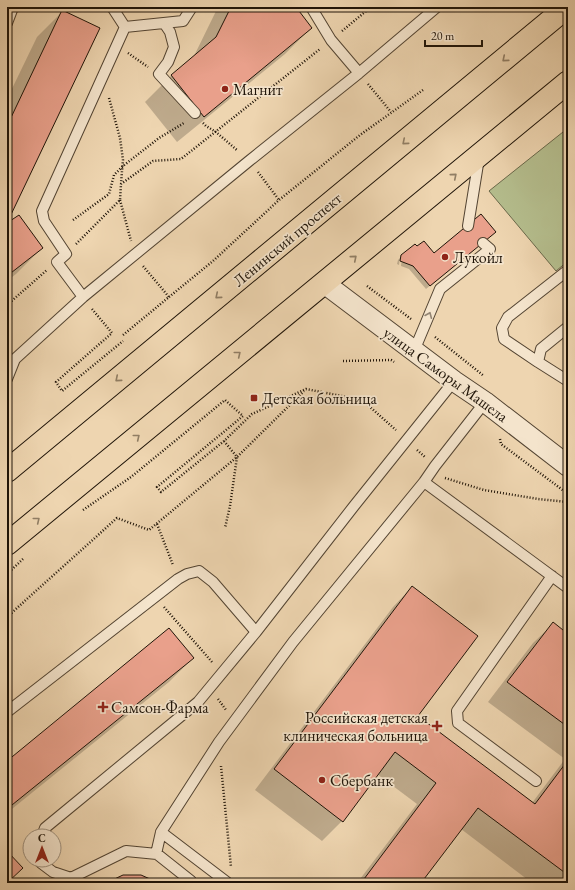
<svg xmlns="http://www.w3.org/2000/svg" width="575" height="890" font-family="'EB Garamond',serif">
	<rect width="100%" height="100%" fill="#eed5b0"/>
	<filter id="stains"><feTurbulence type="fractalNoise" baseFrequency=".005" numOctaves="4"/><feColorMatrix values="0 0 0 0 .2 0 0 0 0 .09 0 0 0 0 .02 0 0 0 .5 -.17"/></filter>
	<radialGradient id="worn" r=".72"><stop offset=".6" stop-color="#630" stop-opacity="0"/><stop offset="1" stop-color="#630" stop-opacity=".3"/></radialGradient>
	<path fill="#b5be8e" stroke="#6a694b" d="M 568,128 L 568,261 L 556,271 L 489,191 Z"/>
	<path fill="#0003" d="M 218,7 L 295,7 L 311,28 L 285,54 L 177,142 L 145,102 L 171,76 L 194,56 Z
		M 63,11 L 7,221 L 7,99 L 37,37 Z
		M 7,224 L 42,248 L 16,274 L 7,281 Z
		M 495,232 L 426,289 L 409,269 L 401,266 L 402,256 L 434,255 Z
		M 400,258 L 399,265 L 397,264 L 398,260 Z
		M 412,587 L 416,716 L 532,803 L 565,759 L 488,702 L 533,643 L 553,624 L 568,635 L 568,883 L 532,883 L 461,829 L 420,883 L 357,883 L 417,804 L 377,774 L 342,821 L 322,841 L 255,790 L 393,607 Z
		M 193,658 L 169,682 L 7,813 L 7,762 Z"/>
	<path fill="#e9a08b" stroke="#1f1408" d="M 231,7 L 296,7 L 312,28 L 204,117 L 171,75 L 216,37 Z
		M 62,10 L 100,28 L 7,223 L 19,215 L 43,248 L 7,276 L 7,126 Z
		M 481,214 L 496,232 L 430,286 L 413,266 L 400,261 L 401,255 L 415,244 L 417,246 L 424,241 L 434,253 Z
		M 412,586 L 478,636 L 418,716 L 535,804 L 568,760 L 568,875 L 478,808 L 421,883 L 361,883 L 436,783 L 395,752 L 343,822 L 274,769 Z
		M 553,622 L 568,634 L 568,727 L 507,682 Z
		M 169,628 L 194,658 L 7,809 L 7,761 Z
		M 7,851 L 23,868 L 7,883 Z
		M 123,875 L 141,875 L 159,883 L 106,883 Z"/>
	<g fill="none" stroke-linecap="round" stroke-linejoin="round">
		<defs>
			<path id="service" d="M 112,7 L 125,27 L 183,21 L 192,7
				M 311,7 L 331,40 L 359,73
				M 7,23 L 12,10
				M 164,23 L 170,32 L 174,47 L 168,62 L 159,74 L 195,113
				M 468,226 L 479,158
				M 83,297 L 57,262 L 66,254 L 44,221 L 42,211 L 125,27
				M 568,327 L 541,349 L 538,362 L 568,381
				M 414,351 L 440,289 L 490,249 L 483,243
				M 538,362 L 504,339 L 502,328 L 508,317 L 568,270
				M 7,379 L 15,359 L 83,297 L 249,161 L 359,73 L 437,7
				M 424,482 L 568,588
				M 7,712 L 178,579 L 187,574 L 199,571 L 213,582 L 256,632 L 354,506 L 454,381
				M 536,781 L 458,723 L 457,711 L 552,576
				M 42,836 L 45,828 L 198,702 L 256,632
				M 156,854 L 161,832
				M 41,860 L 41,863 L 53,872 L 71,878 L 126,851 L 157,854 L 191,881 L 192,883
				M 228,883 L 161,832 L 219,742 L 293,642 L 424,482 L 435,466 L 485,402"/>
			<path id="minor" d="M 324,283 L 454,381 L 485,402 L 568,466"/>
			<path id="primary" d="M 7,471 L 567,7
				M 7,544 L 568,82"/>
		</defs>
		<use href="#service" stroke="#534432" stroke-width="12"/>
		<use href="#minor" stroke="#534432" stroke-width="22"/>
		<use href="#primary" stroke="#1f1408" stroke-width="24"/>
		<path stroke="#1f1408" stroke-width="2.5" stroke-dasharray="1 2" stroke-linecap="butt" d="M 342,31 L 371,7
			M 128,53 L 148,67
			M 368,84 L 391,112
			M 109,98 L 120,138 L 123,160 L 121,183
			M 203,123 L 206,126 L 216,132 L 238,151
			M 258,172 L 279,200
			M 120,200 L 131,241
			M 73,220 L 109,194 L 114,175 L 123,166 L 159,138 L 184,123
			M 76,244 L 120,200 L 121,184 L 153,161 L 181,159 L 320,49
			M 367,286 L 411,319
			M 169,297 L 213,261 L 279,200 L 360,135 L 423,90
			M 7,305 L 47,270
			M 92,309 L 112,333 L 56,382 L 62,391 L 123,341
			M 123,335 L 169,297 L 143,266
			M 435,337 L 484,376
			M 343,361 L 391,360 L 394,362
			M 500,439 L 501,444 L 568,494
			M 224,441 L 237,457 L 230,506 L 225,528
			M 417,450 L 425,457
			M 445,478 L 484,490 L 538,499 L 568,502
			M 83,510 L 131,477 L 225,400 L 243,416 L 157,487 L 161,492 L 224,441 L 252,414 L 306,389 L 362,400 L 396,430
			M 157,524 L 173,565
			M 7,574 L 23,559
			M 164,607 L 212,662
			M 7,617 L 117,518 L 149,530 L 237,457 L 304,391
			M 218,699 L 226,710
			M 221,766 L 231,867"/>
		<use href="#service" stroke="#f4e4cc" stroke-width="10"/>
		<use href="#minor" stroke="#f4e4cc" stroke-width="20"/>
		<use href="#primary" stroke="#eed5b0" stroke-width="22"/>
	</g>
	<defs><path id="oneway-chevron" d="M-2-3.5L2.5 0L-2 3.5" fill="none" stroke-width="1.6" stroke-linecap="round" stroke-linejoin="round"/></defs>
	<g stroke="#917e64">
		<use href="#oneway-chevron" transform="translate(505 59) rotate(140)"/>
		<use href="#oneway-chevron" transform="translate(405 142) rotate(140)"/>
		<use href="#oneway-chevron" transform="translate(454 176) rotate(-40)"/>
		<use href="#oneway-chevron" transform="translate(354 258) rotate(-40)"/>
		<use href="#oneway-chevron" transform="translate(218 296) rotate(140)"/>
		<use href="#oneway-chevron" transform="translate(238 354) rotate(-39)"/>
		<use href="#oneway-chevron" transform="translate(118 379) rotate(140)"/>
		<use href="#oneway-chevron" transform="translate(137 437) rotate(-39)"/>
		<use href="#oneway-chevron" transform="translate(37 520) rotate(-39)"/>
	</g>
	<use stroke="#948674" href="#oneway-chevron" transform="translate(429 315) rotate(-67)"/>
	<g fill="#8f2418" stroke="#f4e4cc" stroke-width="1.5">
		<circle cx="225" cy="89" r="4"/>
		<circle cx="445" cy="257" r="4"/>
		<rect x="250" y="394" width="8" height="8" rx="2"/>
		<path d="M101 701h4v4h4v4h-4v4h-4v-4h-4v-4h4z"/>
		<path d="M435 720h4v4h4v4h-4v4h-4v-4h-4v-4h4z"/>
		<circle cx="322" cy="780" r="4"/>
	</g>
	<g text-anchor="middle" stroke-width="3.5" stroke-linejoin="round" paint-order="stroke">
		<g font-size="16" fill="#1f1408" stroke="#f4e4cc" text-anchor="start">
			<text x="233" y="95">Магнит</text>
			<text x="453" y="263">Лукойл</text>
			<text x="262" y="404">Детская больница</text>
			<text x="111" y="713">Самсон-Фарма</text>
			<text x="428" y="723" text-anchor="end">Российская детская<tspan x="428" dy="18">клиническая больница</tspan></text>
			<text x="330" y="786">Сбербанк</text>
		</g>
		<g font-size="16" fill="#1f1408" stroke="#f4e4cc">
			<text transform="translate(287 239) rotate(-40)" y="6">Ленинский проспект</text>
			<text transform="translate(446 374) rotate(36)" y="6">улица Саморы Машела</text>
		</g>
	</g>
	<rect width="575" height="890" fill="none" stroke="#eed5b0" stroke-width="24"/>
	<rect x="8" y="8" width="559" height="874" fill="none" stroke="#1f1408" stroke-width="2"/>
	<rect x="12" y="12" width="551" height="866" fill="none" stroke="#1f1408"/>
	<g transform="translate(42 848)"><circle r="19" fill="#f4e4cc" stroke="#9f917e"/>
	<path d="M0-3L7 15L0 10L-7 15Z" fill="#8f2418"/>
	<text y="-6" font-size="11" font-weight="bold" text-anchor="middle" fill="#1f1408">С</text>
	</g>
	<path d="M425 40v6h57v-6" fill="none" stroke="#1f1408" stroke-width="2"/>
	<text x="431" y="40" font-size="12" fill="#1f1408" stroke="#f4e4cc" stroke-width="3" paint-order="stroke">20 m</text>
	<rect width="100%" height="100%" filter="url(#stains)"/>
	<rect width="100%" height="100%" fill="url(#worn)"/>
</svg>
